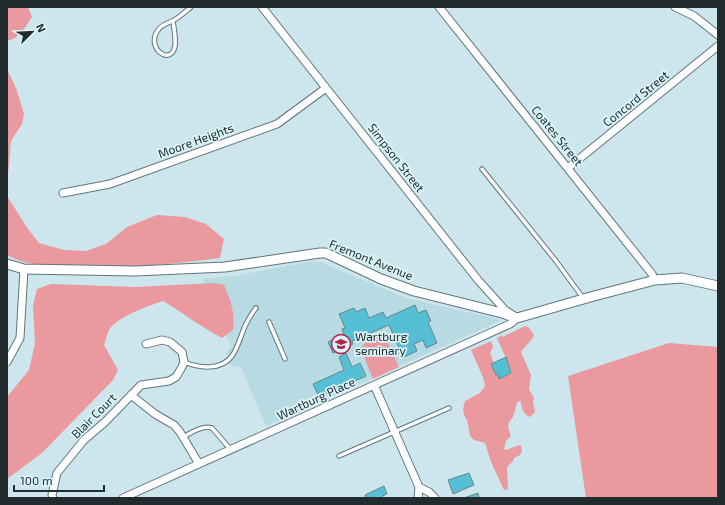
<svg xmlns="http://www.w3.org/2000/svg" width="725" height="505" font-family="'Exo 2',sans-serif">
	<rect width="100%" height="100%" fill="#cde6ed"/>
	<path fill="#b8dae2" d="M 307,262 L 320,262 L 406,298 L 489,317 L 500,320 L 500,321 L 266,426 L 241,367 L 231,366 L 226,353 L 231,346 L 202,279 L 234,276 Z"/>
	<path fill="#ea999f" d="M 7,7 L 28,7 L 32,17 C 25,27 20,38 7,41 Z
		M 7,69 L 16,88 L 24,114 L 22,124 L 11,141 L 7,186 Z
		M 7,196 L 28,229 L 39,243 L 64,250 L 86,251 L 106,244 L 127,227 L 157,215 L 185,217 L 206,224 L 224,239 L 220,258 C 166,265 112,270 57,266 C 39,265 23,264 7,255 Z
		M 215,283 L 224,285 C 231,301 235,312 233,330 L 222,338 C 201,327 183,313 163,301 C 150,305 115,318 109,330 C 107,334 106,340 104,345 L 118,370 L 113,380 L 42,453 L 7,479 L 7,397 L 29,370 L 35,343 L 33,306 L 37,289 L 51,284 L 135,287 Z
		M 525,326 L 529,328 L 534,335 C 531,343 525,345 521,352 L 531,375 L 529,389 L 534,398 L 533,402 L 535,412 L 530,417 C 524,414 521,409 521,402 L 519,401 L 517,403 L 513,417 L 509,422 L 508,427 L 511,436 L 506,441 L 504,449 L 506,450 L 519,445 L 521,446 L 522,451 L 520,455 L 514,458 L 513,461 L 507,467 L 508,489 L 504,490 L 491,462 L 485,443 L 474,440 L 470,436 L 467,420 L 464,415 L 463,409 L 465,401 L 480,393 L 485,386 L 483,377 L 471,350 L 491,341 L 493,347 L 490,353 L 494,363 L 491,364 L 496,375 L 498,374 L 500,378 L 511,374 L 508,365 L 509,365 L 497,338 L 502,335 L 502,337 Z
		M 377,337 L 386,339 L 399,367 L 373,379 L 361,349 L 366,341 Z
		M 669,343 L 718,347 L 718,498 L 586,498 L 568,376 Z"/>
	<path fill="#54bfd5" stroke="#6c8389" d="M 415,305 L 418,313 L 426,310 L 431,321 L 428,322 L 437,343 L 426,348 L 423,340 L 414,344 L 417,351 L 402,358 L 399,351 L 400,350 L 389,325 L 352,341 L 353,344 L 333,353 L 328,342 L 344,335 L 342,329 L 345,328 L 339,314 L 354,308 L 356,312 L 365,308 L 369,318 L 383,312 L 386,318 Z
		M 346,353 L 352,367 L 360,363 L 366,376 L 319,397 L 313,384 L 344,370 L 339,357 Z
		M 506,357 L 511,373 L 499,379 L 498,374 L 496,375 L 491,364 Z
		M 469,473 L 474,485 L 453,494 L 448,480 Z
		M 384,486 L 387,494 L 382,496 L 383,498 L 366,498 L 365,495 Z
		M 478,493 L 479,498 L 464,498 Z"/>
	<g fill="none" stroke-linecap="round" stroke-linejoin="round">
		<defs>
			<path id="lane" d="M 173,21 C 174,29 176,38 175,46 C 171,67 145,48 158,30 C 162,24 169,23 174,20 C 180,17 186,11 191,7
				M 482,169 L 556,261 L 583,298
				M 269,322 L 285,359
				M 184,362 C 199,368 221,371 232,356 C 239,346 241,334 246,324 C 249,318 252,313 256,308
				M 183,437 C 191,433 202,425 212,428 L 231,450
				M 339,456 L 449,408"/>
			<path id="street" d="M 439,7 L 652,274 L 655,280
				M 675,7 L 694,16 L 718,35
				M 568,168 L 718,46
				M 63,193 L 110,184 L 277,124 L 326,88
				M 7,362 L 20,338 L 24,269
				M 374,385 L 419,487 L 418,498
				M 131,395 L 155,414 L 174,425 L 180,432 L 199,464
				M 419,487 L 429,492 L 435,498
				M 53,498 L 52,495 L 57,473 L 84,440 L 105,422 L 141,385 L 169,381 L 176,377 L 182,367 L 184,362 L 182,352 L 170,342 L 162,340 L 146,344
				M 123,498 L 510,324 L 517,318 L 505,310 L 478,280 L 262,7"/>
			<path id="secondary" d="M 7,264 L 24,269 L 135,271 L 225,267 L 320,253 L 326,253 L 381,279 L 414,291 L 502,313 L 517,318 L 594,296 L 655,280 L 682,278 L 718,286"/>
		</defs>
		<use href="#lane" stroke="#5f767b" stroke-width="5.5"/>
		<use href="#street" stroke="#5f767b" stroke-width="9"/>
		<use href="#secondary" stroke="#5f767b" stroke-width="11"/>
		<use href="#lane" stroke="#fff" stroke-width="3.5"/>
		<use href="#street" stroke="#fff" stroke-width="7"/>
		<use href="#secondary" stroke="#fff" stroke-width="9"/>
	</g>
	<defs>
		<symbol id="university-ring" viewBox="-11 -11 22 22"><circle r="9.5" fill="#daf4fa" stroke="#b52345" stroke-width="1.5"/><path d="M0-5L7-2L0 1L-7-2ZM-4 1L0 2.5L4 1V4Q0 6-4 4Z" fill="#b52345"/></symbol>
	</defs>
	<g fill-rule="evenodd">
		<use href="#university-ring" x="330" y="333" width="22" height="22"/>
	</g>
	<g text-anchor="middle" stroke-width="3.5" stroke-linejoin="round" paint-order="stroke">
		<g font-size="12" fill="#222c2e" stroke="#daf4fa">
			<text transform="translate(636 99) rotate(-39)" y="4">Concord Street</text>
			<text transform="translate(557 136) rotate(51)" y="4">Coates Street</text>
			<text transform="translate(196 141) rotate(-20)" y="4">Moore Heights</text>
			<text transform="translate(396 158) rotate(52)" y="4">Simpson Street</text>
			<text transform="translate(371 260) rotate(22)" y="4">Fremont Avenue</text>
			<text transform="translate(316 399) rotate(-25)" y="4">Wartburg Place</text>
			<text transform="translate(94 416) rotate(-45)" y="4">Blair Court</text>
		</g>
		<g font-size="12" fill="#222c2e" stroke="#daf4fa" text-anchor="start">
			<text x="355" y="341">Wartburg<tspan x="355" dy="14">seminary</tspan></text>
		</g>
	</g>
	<rect width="725" height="505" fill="none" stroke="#222c2e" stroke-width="16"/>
	<g transform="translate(32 32) rotate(66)" stroke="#daf4fa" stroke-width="3" paint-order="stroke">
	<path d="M0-3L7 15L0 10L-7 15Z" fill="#222c2e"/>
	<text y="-6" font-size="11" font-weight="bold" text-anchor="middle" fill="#222c2e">N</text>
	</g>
	<path d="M14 485v6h90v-6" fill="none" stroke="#222c2e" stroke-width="2"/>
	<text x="20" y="485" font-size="12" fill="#222c2e" stroke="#daf4fa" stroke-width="3" paint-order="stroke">100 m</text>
</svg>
